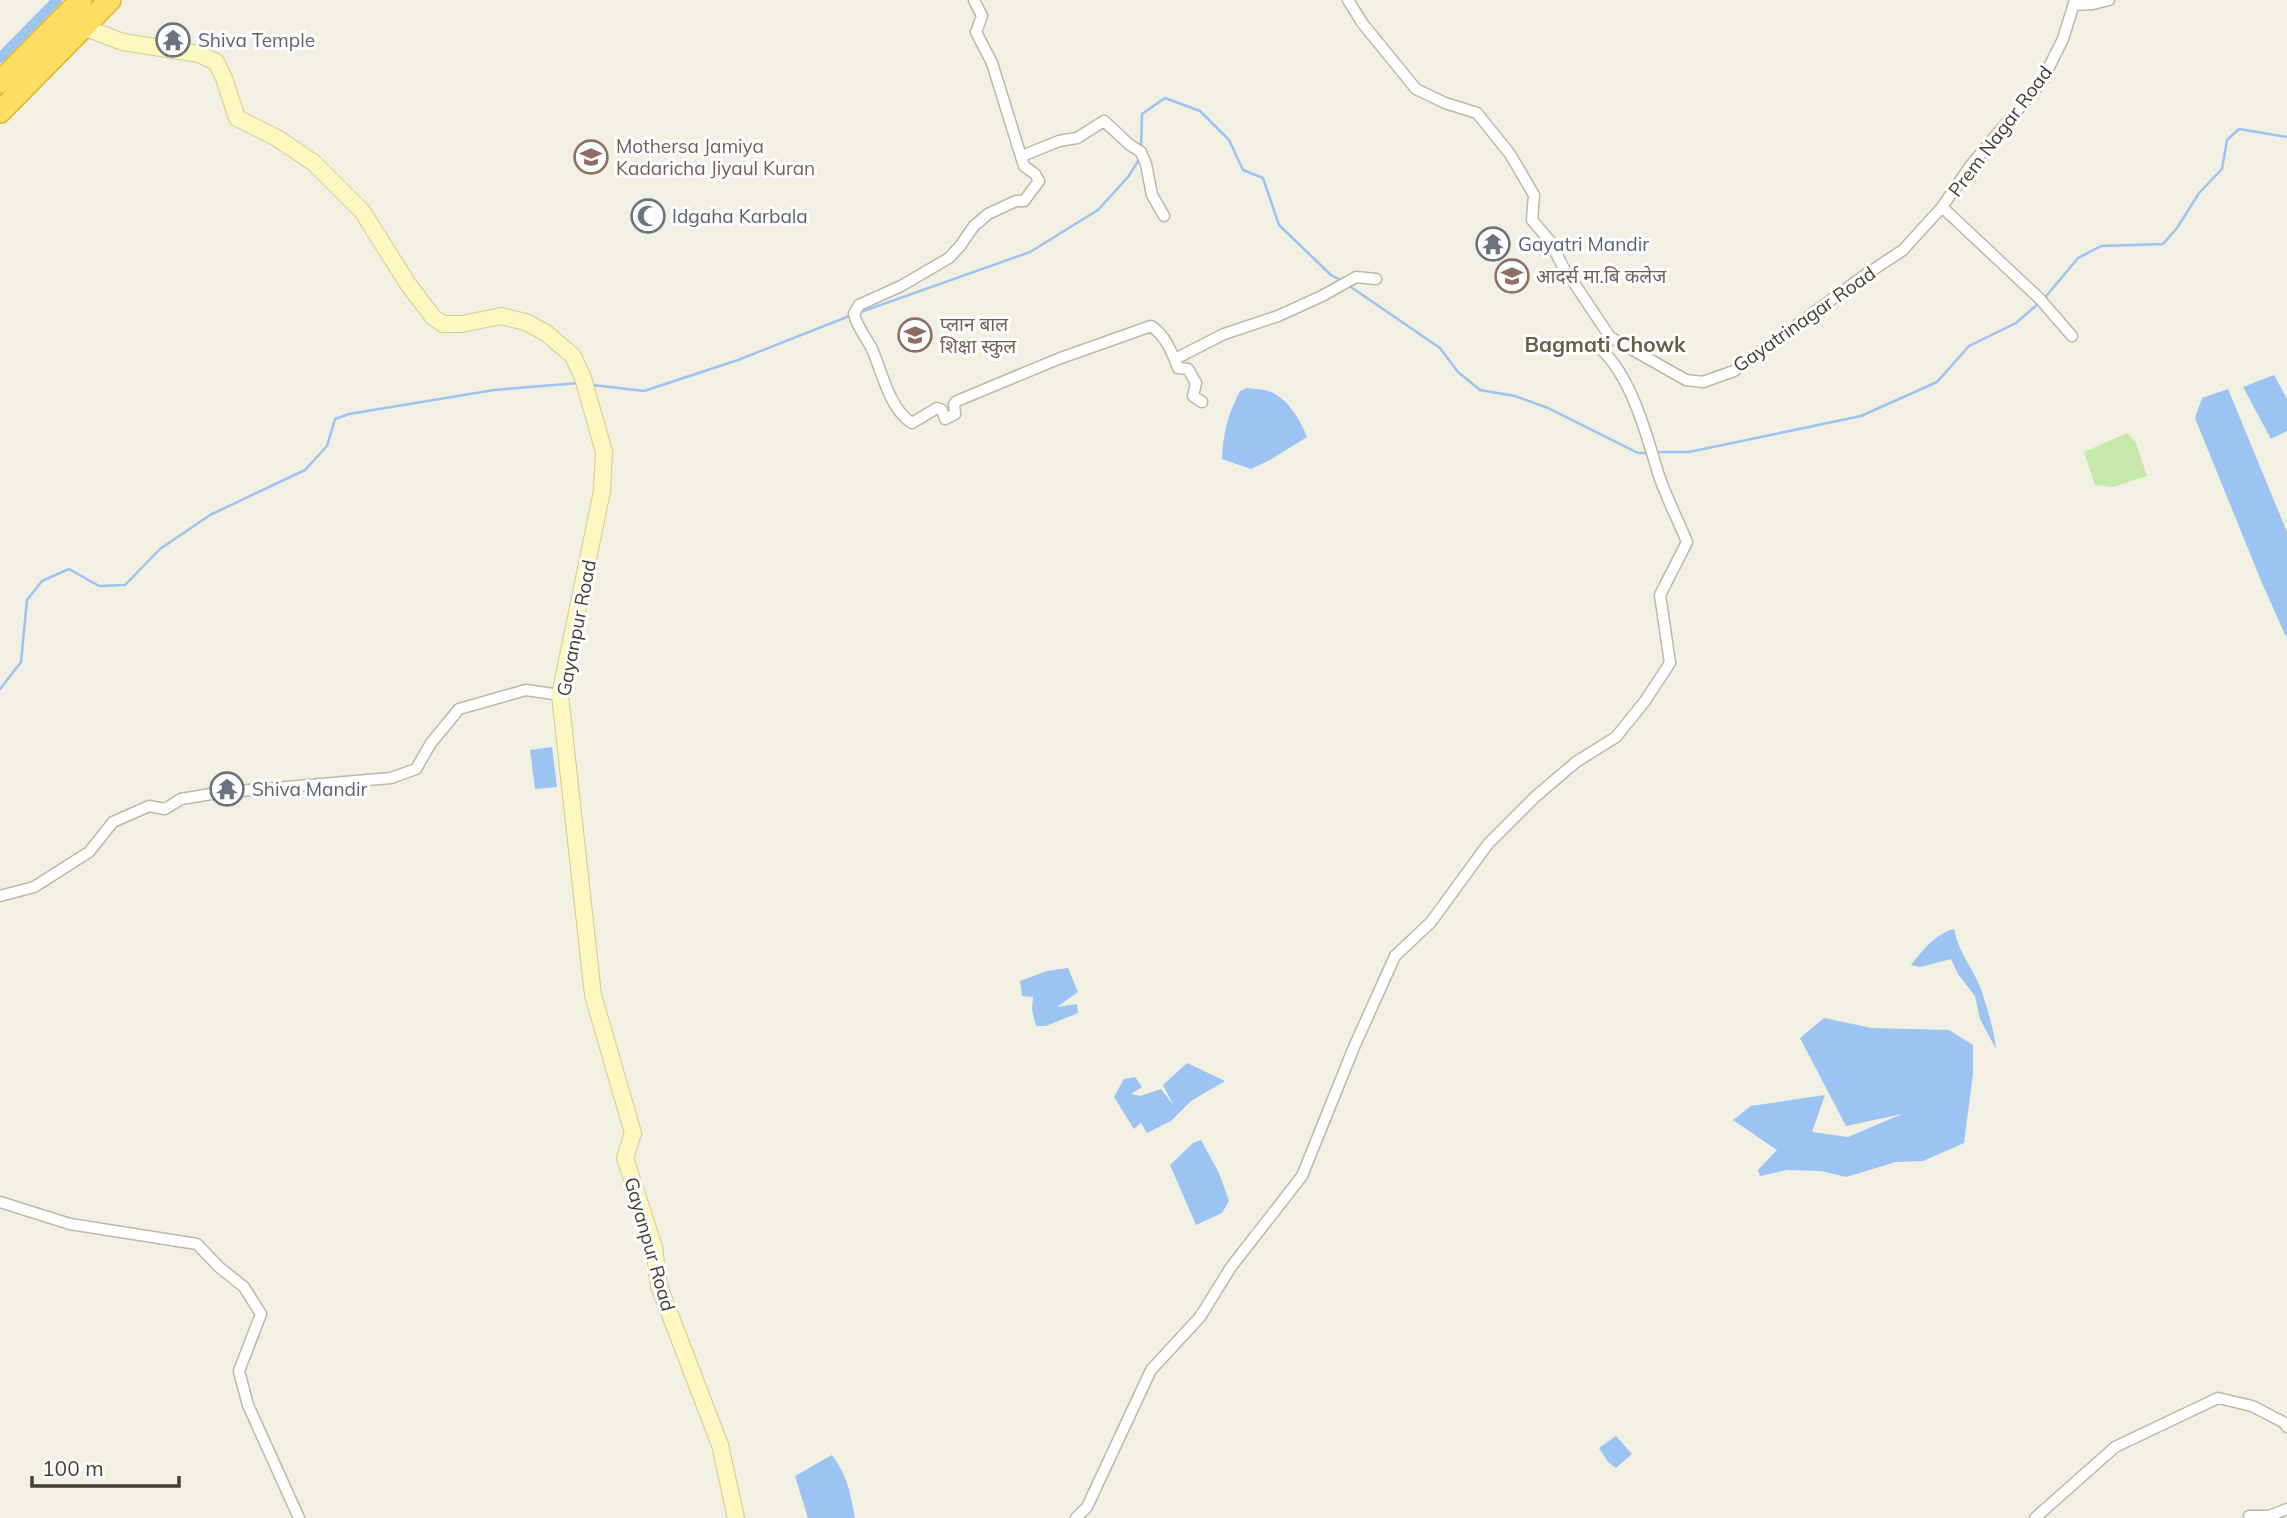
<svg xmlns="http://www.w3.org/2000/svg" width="2287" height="1518" font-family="Mulish,'Noto Sans Devanagari',sans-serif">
	<rect width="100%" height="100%" fill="#f2efe3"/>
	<path fill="#c4e9a9" d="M 2127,433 L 2136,443 L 2147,476 L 2113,487 L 2095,485 L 2084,452 Z"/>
	<path fill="#9bc4f3" d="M 2274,375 L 2287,399 L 2287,431 L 2271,439 L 2243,387 Z
		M 1247,388 C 1254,389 1264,389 1271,392 C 1288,399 1301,421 1307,437 L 1270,460 L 1251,469 L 1222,459 C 1223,433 1228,414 1240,391 Z
		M 2228,389 L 2287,532 L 2287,639 L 2262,583 L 2195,418 L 2202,398 Z
		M 552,747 L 557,787 L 535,789 L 530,750 Z
		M 1954,929 C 1960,956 1972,966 1981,989 C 1987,1008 1994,1029 1996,1049 L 1980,1019 L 1975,996 L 1958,974 L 1951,959 L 1920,967 L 1911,965 C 1923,950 1935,934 1954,929 Z
		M 1068,968 L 1078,992 L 1057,1007 L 1077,1004 L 1078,1013 L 1046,1026 L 1036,1026 L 1032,1010 L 1033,997 L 1022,996 L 1020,981 L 1047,971 Z
		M 1824,1018 L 1872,1028 L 1949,1030 L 1973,1045 L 1973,1074 L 1964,1143 L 1923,1161 L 1896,1162 L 1846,1177 L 1821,1171 L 1787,1170 L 1760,1176 L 1758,1170 L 1777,1150 L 1733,1120 L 1751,1106 L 1825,1095 L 1812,1132 L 1848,1137 L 1902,1114 L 1846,1126 L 1800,1038 Z
		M 1187,1063 L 1225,1081 L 1191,1101 L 1171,1121 L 1147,1133 L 1141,1123 L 1134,1129 L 1114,1097 L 1124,1079 L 1135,1077 L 1142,1087 L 1131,1094 L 1140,1096 L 1161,1089 L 1174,1106 L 1163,1085 Z
		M 1201,1140 L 1219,1173 L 1229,1201 L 1222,1213 L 1196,1225 L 1170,1165 L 1193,1143 Z
		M 1616,1436 L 1632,1454 L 1616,1468 L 1608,1462 L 1599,1448 Z
		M 832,1455 C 848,1477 850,1492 855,1518 L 808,1518 L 795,1476 Z"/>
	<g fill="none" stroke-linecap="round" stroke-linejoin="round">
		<path stroke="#9bc4f3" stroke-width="2.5" d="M 1141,148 L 1142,114 L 1165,98 L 1200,111 L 1229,140 L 1243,170 L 1263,178 L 1279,225 L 1331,275 L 1342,281
			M 1348,285 L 1440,348 L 1458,372 L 1480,390 L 1515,396 L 1548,408 L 1638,453 L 1647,453
			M 2043,300 L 2078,258 L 2101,246 L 2163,244 L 2177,228 L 2199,193 L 2222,169 L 2227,140 L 2239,129 L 2287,137
			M 858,313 L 1030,252 L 1098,210 L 1128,177 L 1140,158
			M 593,385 L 644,391 L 738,360 L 852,315
			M 1657,452 L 1689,452 L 1861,416 L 1937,382 L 1969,346 L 2016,323 L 2038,304
			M 0,689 L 21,662 L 27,600 L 42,581 L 69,569 L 99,586 L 125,585 L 160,549 L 210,515 L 305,470 L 327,446 L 335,419 L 349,414 L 494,390 L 579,383"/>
		<path stroke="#9bc4f3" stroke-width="10" d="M 0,58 L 57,0"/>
		<defs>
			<path id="street" d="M 974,0 L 982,16 L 976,32 L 992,63 L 1024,166 L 1035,174 L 1039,181 L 1024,201 L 1016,201 L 988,214 L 974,226 L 960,246 L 949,258 L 901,286 L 859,305 L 854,314 C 857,327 866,337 872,349 C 882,372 890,410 912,423 L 937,408 L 942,410 L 945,419 L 955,414 L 954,404 L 957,401 L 1058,359 L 1151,326 C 1165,335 1172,352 1178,368 L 1188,369 L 1196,383 L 1193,396 L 1202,402
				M 1348,0 L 1363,24 L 1416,89 L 1445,103 L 1477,113 L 1510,154 L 1534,195 L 1532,220 L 1550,241 L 1562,265 L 1610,337 L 1686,380 L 1703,382 L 1734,371 L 1865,275 L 1903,250 L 1942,207 L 1971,165 L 2042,81 L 2063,39 L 2075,0
				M 2074,5 L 2093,4 L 2109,0
				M 1022,156 L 1059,141 L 1077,138 L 1104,121 L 1130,145 L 1141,152 L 1146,164 L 1152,195 L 1164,216
				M 1942,207 L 2039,298 L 2072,336
				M 1175,359 L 1224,334 L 1278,316 L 1322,296 L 1356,277 L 1376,279
				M 0,896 L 34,887 L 89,852 L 113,822 L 149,806 L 165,809 L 181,799 L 217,793 L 391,778 L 416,769 L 431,743 L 459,709 L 526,690 L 560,695
				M 0,1202 L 70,1224 L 197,1244 L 219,1267 L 244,1287 L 261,1314 L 239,1371 L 248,1405 L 299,1518
				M 2249,1516 L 2269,1516 L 2287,1509
				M 1076,1518 L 1087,1507 L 1151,1370 L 1200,1317 L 1231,1267 L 1302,1176 L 1354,1047 L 1395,956 L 1431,922 L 1488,844 L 1535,797 L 1576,762 L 1616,737 L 1645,701 L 1670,663 L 1660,595 L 1687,542 C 1677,517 1663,492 1656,466 C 1645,429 1630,376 1601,349 L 1610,337
				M 2035,1518 L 2115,1447 L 2218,1398 L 2252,1406 L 2283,1422 L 2287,1427"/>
			<path id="secondary" d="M 83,27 L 123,42 L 199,54 L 216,62 L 224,78 L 237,118 L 277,138 L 314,163 L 362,211 L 408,284 L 433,317 L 443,324 L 462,324 L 501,316 L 526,322 L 546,333 L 573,356 L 583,378 L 604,452 L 602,491 L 560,695 L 593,995 L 633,1133 L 625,1158 L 654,1247 L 659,1286 L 720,1445 L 736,1518"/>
			<path id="highway" d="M 0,82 L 81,0
				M 0,112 L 110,0"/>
		</defs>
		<use href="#street" stroke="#beb8a5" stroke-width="13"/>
		<use href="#secondary" stroke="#d4cb90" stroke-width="18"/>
		<use href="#highway" stroke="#e3b62b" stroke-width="24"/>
		<use href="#street" stroke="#fff" stroke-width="10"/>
		<use href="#secondary" stroke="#fff7c0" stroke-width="16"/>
		<use href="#highway" stroke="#ffde61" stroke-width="21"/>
	</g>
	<defs>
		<symbol id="temple-ring" viewBox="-11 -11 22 22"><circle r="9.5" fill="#fff" stroke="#6b7280" stroke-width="1.5"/><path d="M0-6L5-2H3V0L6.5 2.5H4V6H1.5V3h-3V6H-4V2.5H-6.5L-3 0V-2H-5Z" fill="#6b7280"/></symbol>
		<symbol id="school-ring" viewBox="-11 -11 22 22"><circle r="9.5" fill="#fff" stroke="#8d6e63" stroke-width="1.5"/><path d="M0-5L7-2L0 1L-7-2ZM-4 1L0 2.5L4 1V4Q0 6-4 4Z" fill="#8d6e63"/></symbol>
		<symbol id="mosque-ring" viewBox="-11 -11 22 22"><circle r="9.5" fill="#fff" stroke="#6b7280" stroke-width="1.5"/><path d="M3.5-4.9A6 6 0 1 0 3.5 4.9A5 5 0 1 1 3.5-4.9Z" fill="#6b7280"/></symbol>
	</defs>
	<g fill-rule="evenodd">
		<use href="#temple-ring" x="154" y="21" width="38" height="38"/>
		<use href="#school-ring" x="572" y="138" width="38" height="38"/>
		<use href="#mosque-ring" x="629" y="197" width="38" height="38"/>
		<use href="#temple-ring" x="1474" y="225" width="38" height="38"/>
		<use href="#school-ring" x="1493" y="257" width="38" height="38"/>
		<use href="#school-ring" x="896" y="316" width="38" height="38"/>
		<use href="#temple-ring" x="208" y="770" width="38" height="38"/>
	</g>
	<g text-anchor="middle" stroke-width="6" stroke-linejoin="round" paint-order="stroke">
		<g font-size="19" fill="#5b616d" stroke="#fff" text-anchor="start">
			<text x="198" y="47">Shiva Temple</text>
			<text x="672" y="223">Idgaha Karbala</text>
			<text x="1518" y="251">Gayatri Mandir</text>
			<text x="252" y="796">Shiva Mandir</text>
		</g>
		<g font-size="19" fill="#443f33" stroke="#fff">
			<text transform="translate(2000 131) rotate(-53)" y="7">Prem Nagar Road</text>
			<text transform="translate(1804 319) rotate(-35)" y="7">Gayatrinagar Road</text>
			<text transform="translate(576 628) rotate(-79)" y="7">Gayanpur Road</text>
			<text transform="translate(650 1244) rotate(74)" y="7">Gayanpur Road</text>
		</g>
		<g font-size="19" fill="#785e54" stroke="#fff" text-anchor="start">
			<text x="616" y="153">Mothersa Jamiya<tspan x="616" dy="22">Kadaricha Jiyaul Kuran</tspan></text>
			<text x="1536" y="283">आदर्स मा.बि कलेज</text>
			<text x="940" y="331">प्लान बाल<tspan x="940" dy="22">शिक्षा स्कुल</tspan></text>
		</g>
		<g font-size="21" font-weight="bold" fill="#675f4a" stroke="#fff">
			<text x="1605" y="352">Bagmati Chowk</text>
		</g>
	</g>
	<path d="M32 1476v10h147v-10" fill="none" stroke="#443f33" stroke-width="3.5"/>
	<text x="42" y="1476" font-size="21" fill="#443f33" stroke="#ffffff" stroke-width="5" paint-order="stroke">100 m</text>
</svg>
